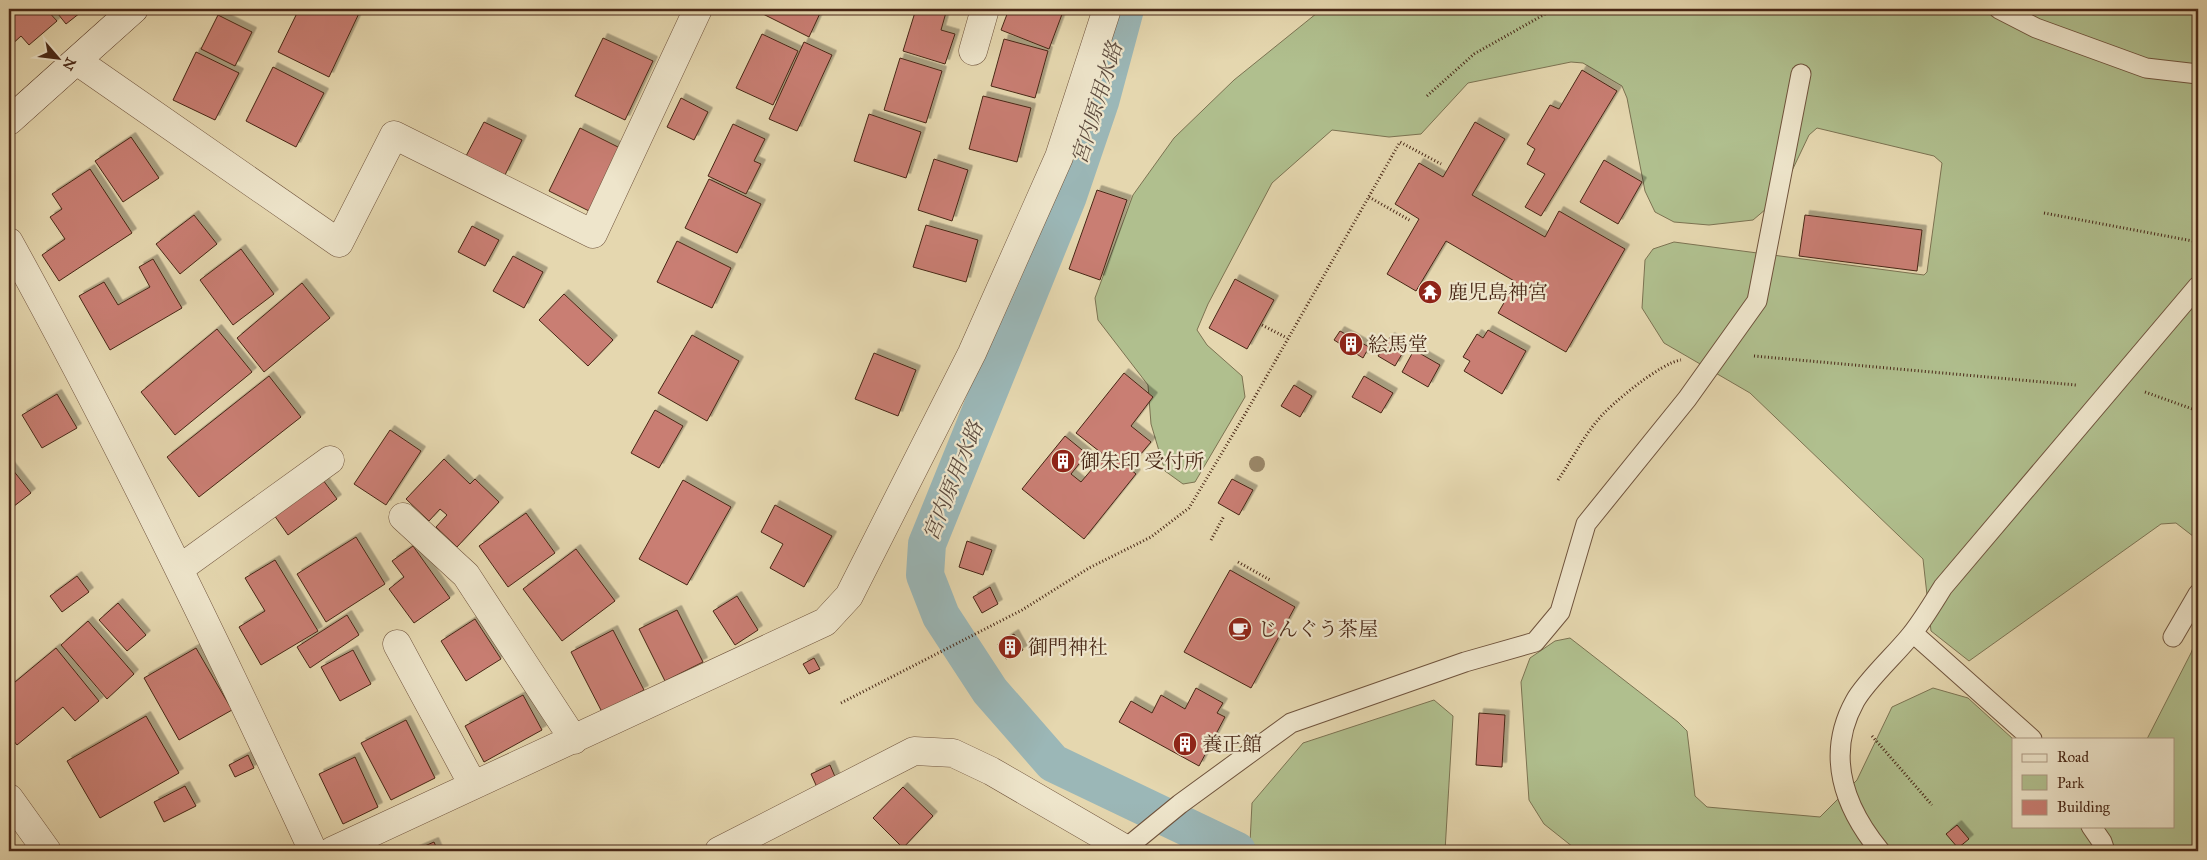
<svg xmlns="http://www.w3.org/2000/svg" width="2207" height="860" viewBox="0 0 2207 860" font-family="'IM FELL Great Primer','Noto Serif JP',serif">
<defs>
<filter id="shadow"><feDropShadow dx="4.5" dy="-4.5" stdDeviation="0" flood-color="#0004"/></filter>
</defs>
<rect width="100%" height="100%" fill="#e5d7af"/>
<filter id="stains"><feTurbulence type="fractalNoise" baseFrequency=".004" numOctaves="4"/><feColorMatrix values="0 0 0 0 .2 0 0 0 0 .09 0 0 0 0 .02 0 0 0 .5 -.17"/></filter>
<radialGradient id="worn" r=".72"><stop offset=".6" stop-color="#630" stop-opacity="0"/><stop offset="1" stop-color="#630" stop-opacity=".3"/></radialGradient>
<path fill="#b0bf8e" stroke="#7c7352" d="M1322 9H2198V540L2176 523 2161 524 1969 661 1931 631 1923 559 1750 393 1664 343 1642 308 1645 260 1653 249 1674 242 1924 275 1927 272 1942 163 1934 156 1817 128 1809 135 1779 198 1753 220 1709 225 1674 222 1655 212 1645 191 1627 98 1622 86 1583 63 1571 62 1468 83 1421 134 1389 137 1332 130 1272 183 1208 304 1197 330 1207 345 1242 376 1245 397 1195 482 1183 484 1165 471 1151 424 1148 385 1098 320 1095 298 1133 195 1174 138 1234 80Z
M2198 635V851H1578L1544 824 1529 800 1521 682 1530 658 1555 641 1570 638 1678 722 1687 731 1695 796 1707 807 1820 817 1857 780 1892 707 1933 688 1968 698 2013 739V826H2173V739H2147L2191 653Z
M1434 700 1453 716 1445 851H1266L1250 843 1252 803 1303 743Z"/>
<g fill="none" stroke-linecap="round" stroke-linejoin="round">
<path stroke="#9bb7b7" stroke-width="38" d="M1125 9 1100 102 1068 196 927 544 925 575 941 616 990 691 1053 763 1237 851"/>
</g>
<path fill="#c97e73" stroke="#482716" filter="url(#shadow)" d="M9 9H46L57 21 29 45 21 36 9 47Z
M54 9H85L66 24Z
M299 9H361L329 77 278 52Z
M765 9H822L809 37 763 14Z
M916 9H947L941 30 955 34 945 64 903 51Z
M1009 9H1064L1049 49 1001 30Z
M218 15 252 32 235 66 201 49Z
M762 34 798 51 773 105 736 88Z
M603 38 653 61 625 120 575 96Z
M1004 39 1048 51 1035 98 991 86Z
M804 42 832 55 797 131 769 119Z
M196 52 239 73 215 120 173 100Z
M900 58 942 71 926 123 884 110Z
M273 67 324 93 296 147 246 121Z
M1582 70 1617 91 1541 216 1525 207 1545 174 1527 164 1535 149 1527 144 1550 105 1559 109Z
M983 96 1031 108 1017 162 969 149Z
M681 98 708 112 694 140 667 127Z
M869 114 921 132 906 178 854 161Z
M484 122 522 140 505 175 466 156Z
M1475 122 1505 139 1472 195 1545 237 1559 211 1625 249 1566 352 1498 313 1516 282 1446 241 1416 291 1387 274 1419 219 1395 204 1419 163 1443 177Z
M733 124 765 139 754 161 761 164 746 194 708 176Z
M580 128 624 150 593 213 549 191Z
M131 137 159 178 123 202 95 161Z
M934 159 968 170 952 221 918 210Z
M1604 160 1642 182 1618 224 1580 202Z
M90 169 132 233 59 281 42 255 65 239 50 217 62 209 52 194Z
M709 179 761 204 737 253 685 228Z
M1097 190 1127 200 1100 280 1069 269Z
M194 215 217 244 180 274 156 244Z
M1805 215 1922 230 1917 271 1799 256Z
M926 225 978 240 966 282 913 267Z
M472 226 499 240 485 266 458 252Z
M677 241 731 268 712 308 657 282Z
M241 249 274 294 233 325 200 280Z
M513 256 543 272 524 308 493 291Z
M153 259 182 308 110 350 79 296 104 282 118 305 150 287 139 267Z
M1235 279 1274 300 1247 349 1209 328Z
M302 283 330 318 264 372 237 338Z
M564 294 613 340 588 366 539 320Z
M217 329 252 372 175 435 141 392Z
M1488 330 1526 351 1502 394 1464 371 1470 361 1463 357 1477 334 1483 338Z
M1340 331 1369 347 1363 358 1334 340Z
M692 335 739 361 707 421 658 393Z
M1390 337 1406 347 1395 366 1378 356Z
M1414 350 1440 365 1428 387 1402 372Z
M874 353 916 370 898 416 855 399Z
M1124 373 1153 397 1131 426 1151 442 1129 468 1136 474 1084 539 1022 489 1065 436 1087 454 1071 474 1081 482 1104 455 1076 433Z
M269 376 301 417 199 497 167 457Z
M1364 376 1393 393 1381 413 1352 397Z
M1294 385 1312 396 1300 417 1281 406Z
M57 394 77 428 42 448 22 415Z
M655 410 683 426 659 468 631 453Z
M390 430 421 451 386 505 354 484Z
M444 459 470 484 475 479 499 502 457 547 436 527 447 515 440 509 429 521 406 499Z
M9 465 31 493 9 510Z
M1232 479 1253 490 1239 515 1218 503Z
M323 480 337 499 288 535 274 515Z
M683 480 731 507 687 585 639 559Z
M775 505 832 536 804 587 770 568 783 544 761 532Z
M526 513 555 553 508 587 479 546Z
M356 537 385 584 326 622 297 574Z
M967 541 992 550 983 575 959 567Z
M413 546 450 598 414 623 389 589 404 577 392 561Z
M576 549 615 601 562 641 523 589Z
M275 560 318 631 261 665 239 627 265 611 245 578Z
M1230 570 1295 607 1251 688 1184 652Z
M77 576 89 592 62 612 50 596Z
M990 587 998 604 982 613 973 597Z
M737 596 758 630 735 645 713 611Z
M118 603 146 635 127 651 99 620Z
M677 610 703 662 665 681 639 629Z
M347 615 359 635 310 668 297 647Z
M475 619 501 659 466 681 441 641Z
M88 621 134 674 107 699 61 645Z
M613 630 644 690 602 712 571 652Z
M1014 634 1023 650 1006 659 998 644Z
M56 648 99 701 75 721 63 707 17 745 9 735V687Z
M196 648 232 710 179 740 144 678Z
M353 650 371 684 340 701 321 667Z
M814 658 820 669 809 674 803 664Z
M1196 688 1223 703 1217 713 1225 717 1199 766 1119 722 1131 701 1152 713 1161 695 1185 709Z
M523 695 542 730 484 762 465 726Z
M1479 713 1505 715 1502 767 1476 765Z
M146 716 179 773 100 818 67 761Z
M406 720 435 778 391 800 361 743Z
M248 755 254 768 235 777 229 765Z
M355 757 378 807 343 824 319 774Z
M830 765 839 786 820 794 811 774Z
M185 786 196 806 164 822 154 802Z
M903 787 933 816 903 848 873 818Z
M1957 825 1969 839 1958 848 1946 834Z
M434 842 438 851H413Z"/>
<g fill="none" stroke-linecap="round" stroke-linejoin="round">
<g stroke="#6f533c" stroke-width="21">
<path id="lane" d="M1999 9 2036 28 2146 68 2198 74
M1913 633 2032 739
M2173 637 2198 594
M2091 826 2102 842 2105 851
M1125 849 1180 804 1291 723 1465 662 1535 642 1560 612 1586 524 1687 399 1757 301 1801 74
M1880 851C1844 807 1825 755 1855 701 1866 681 1896 654 1911 635 1923 620 1933 603 1943 587L2198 286"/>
</g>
<g stroke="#6f533c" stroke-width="29">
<path id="street" d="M973 51 985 9
M77 61 339 243 394 135 593 234 698 9
M9 242C119 441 218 645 313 851
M403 517 466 575 574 740
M179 569 330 460
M397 644 473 785
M9 798 47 851
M332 851 825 622 849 596 972 353 1059 157 1107 9
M719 851 914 751 953 753 991 771 1129 851"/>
</g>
<g stroke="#482716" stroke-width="29">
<path id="secondary" d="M9 121 134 9"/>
</g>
<path stroke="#482716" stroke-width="3" stroke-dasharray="1 2.5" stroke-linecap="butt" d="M1427 96 1474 54 1554 9
M1369 197 1411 221
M2044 213 2198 242
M1262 325 1287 338
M1754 356 2076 385
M2145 392 2198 411
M1558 480C1571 461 1582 439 1597 421 1609 405 1662 362 1681 360
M1211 540 1224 516
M1238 562 1270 580
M841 703 1022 610 1089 568 1151 537 1189 508 1244 416 1400 142 1441 164
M1872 736 1932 805"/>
<use href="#lane" stroke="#eee5cb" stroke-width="19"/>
<use href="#street" stroke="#eee5cb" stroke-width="28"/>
<use href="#secondary" stroke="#eee5cb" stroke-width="28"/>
</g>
<circle fill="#9a8768" cx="1257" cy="464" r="8"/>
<defs>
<g id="temple-disc" transform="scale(1.25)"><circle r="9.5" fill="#8f2418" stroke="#eee5cb"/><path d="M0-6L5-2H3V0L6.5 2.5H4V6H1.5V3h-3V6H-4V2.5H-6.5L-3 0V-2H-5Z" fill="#fff"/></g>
<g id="building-disc" transform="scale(1.25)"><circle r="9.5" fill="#8f2418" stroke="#eee5cb"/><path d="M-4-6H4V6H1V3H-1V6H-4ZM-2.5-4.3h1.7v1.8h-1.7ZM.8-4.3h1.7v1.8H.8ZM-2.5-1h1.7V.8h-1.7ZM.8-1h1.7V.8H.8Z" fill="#fff"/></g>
<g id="cafe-disc" transform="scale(1.25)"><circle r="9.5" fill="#8f2418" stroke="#eee5cb"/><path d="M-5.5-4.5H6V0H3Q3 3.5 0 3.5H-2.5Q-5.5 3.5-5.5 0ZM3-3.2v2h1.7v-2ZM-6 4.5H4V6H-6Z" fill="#fff"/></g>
</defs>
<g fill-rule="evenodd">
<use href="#temple-disc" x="1430" y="292"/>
<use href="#building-disc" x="1351" y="344"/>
<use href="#building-disc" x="1063" y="461"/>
<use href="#cafe-disc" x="1240" y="629"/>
<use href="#building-disc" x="1010" y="647"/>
<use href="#building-disc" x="1185" y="744"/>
</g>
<g text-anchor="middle" stroke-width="4.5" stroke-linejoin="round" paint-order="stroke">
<g font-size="20" fill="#482716" stroke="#eee5cb" text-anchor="start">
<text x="1448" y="299">鹿児島神宮</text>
<text x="1368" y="351">絵馬堂</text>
<text x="1080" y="468">御朱印 受付所</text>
<text x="1258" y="636">じんぐう茶屋</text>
<text x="1028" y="654">御門神社</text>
<text x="1202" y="751">養正館</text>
</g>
<g font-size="21" font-style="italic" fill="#5d4b3e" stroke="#eee5cb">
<text transform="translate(1097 103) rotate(-73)" y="7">宮内原用水路</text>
<text transform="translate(953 481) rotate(-68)" y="7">宮内原用水路</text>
</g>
</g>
<rect width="2207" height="860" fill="none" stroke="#e5d7af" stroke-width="30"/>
<rect x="10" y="10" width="2187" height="840" fill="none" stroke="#482716" stroke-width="2.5"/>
<rect x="15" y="15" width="2177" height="830" fill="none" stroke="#482716"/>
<rect x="2012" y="738" width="162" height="90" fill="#eee5cb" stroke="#ac9983"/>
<rect x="2022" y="754" width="25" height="8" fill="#eee5cb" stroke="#ac9983"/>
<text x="2057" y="762" font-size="15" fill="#482716">Road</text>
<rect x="2022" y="775" width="25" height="15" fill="#b0bf8e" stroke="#ac9983"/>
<text x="2057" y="788" font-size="15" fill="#482716">Park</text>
<rect x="2022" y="800" width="25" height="15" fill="#c97e73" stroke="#ac9983"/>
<text x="2057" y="812" font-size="15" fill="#482716">Building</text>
<g transform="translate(58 58) rotate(118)" stroke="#eee5cb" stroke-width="4" paint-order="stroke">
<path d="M0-4L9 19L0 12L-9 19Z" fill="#482716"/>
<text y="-8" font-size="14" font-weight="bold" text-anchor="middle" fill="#482716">N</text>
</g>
<rect width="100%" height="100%" filter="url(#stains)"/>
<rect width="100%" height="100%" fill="url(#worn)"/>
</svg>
